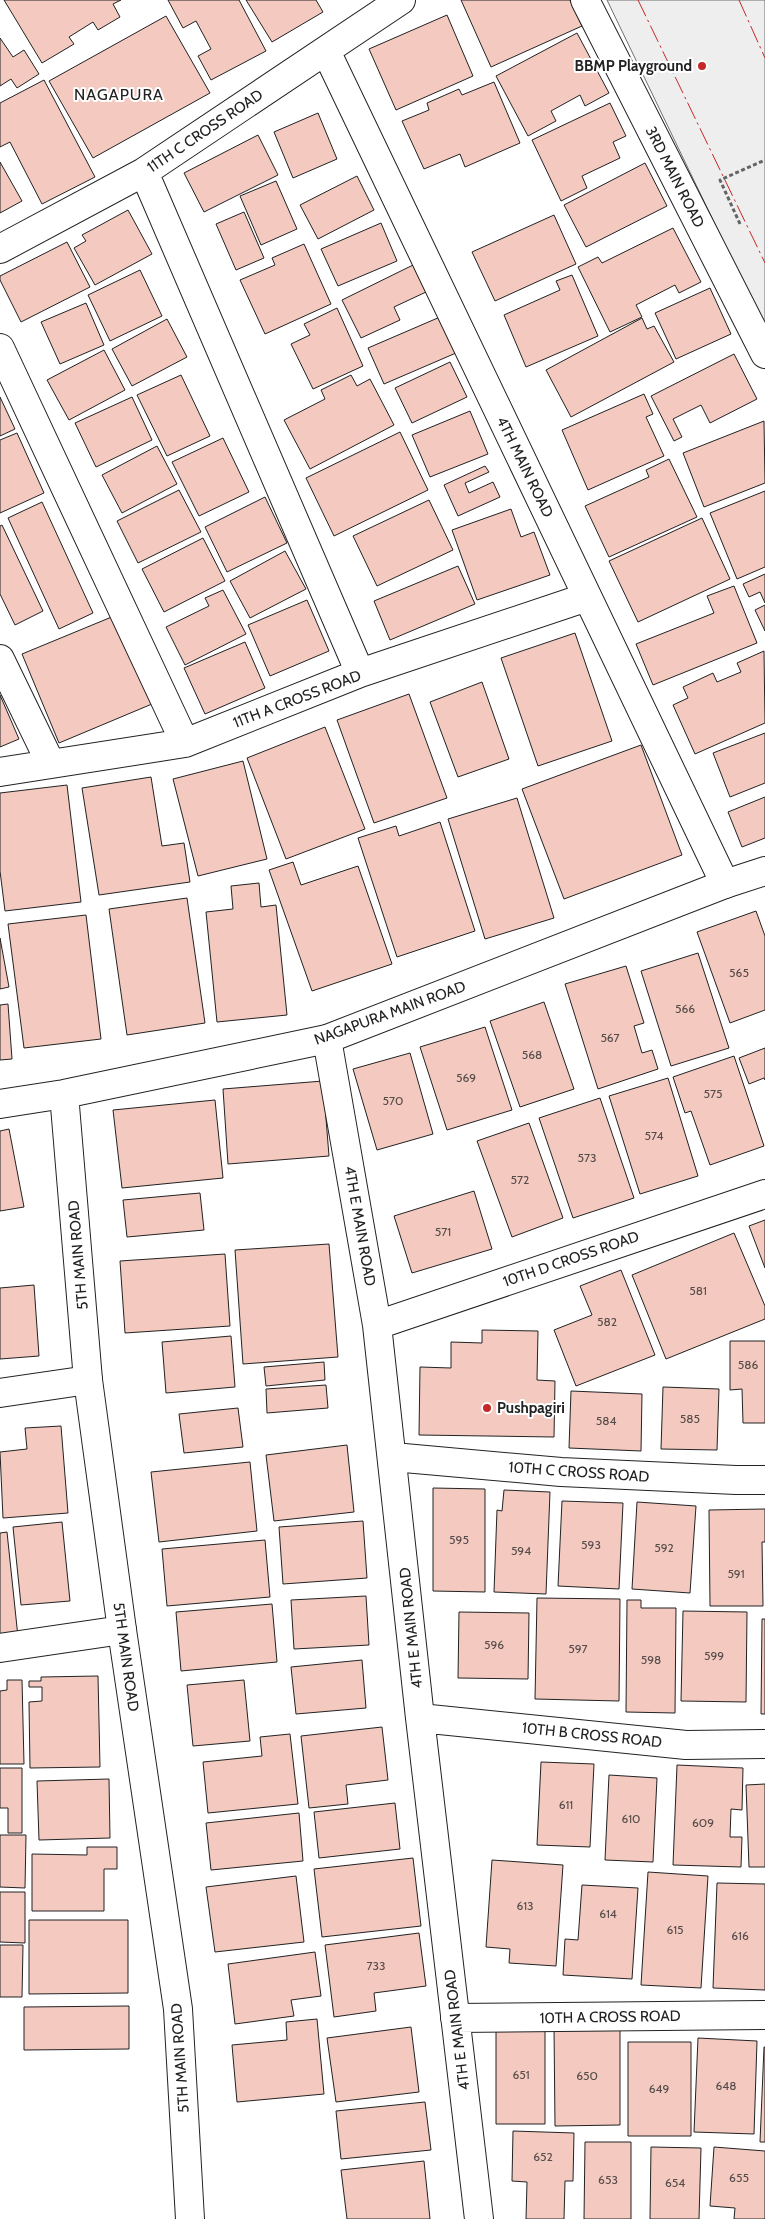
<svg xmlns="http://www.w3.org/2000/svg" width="765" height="2219" viewBox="0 0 765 2219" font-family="Cabin,sans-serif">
<rect width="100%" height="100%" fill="#fff"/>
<path fill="#eee" stroke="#6f6f6f" d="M607 0H765V328Z"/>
<path fill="#f3c9c0" stroke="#222" d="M4 0H121L113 4 120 17 98 30 93 22 69 37 74 44 42 63Z
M168 0H239L266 51 211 80 198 56 211 49 196 21 183 28Z
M246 0H316L323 12 272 42Z
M461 0H570L582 26 491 67Z
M447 15 473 76 396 110 369 49Z
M166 16 210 93 93 158 49 81Z
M577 33 609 93 585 106 580 95 551 111 556 121 528 136 496 76Z
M0 38 13 57 24 50 39 74 17 88 11 79 0 86Z
M44 80 95 177 42 204 10 142 0 147V103Z
M494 82 520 143 465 167 460 154 424 169 402 121 429 110 427 103 459 89 462 95Z
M610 103 626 136 613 142 620 158 582 176 587 188 561 201 532 140Z
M318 113 337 159 293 178 274 132Z
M258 135 278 175 204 212 184 173Z
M0 162 22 201 0 213Z
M645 163 667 206 586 247 564 205Z
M357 176 374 210 318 239 300 205Z
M276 181 297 229 261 245 240 196Z
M128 210 152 254 95 285 74 248 86 241 82 235Z
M244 212 264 258 236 270 216 224Z
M554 215 576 264 495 301 472 252Z
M381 223 397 261 338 286 321 249Z
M673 228 701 282 679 293 675 285 636 305 642 317 610 332 578 267 598 257 602 263Z
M67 242 90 287 21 322 0 280V276Z
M304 244 331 304 265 334 240 280 275 265 272 258Z
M413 265 426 292 394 307 400 320 361 338 342 300Z
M140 270 162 316 110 341 88 295Z
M572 275 598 336 526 367 504 315 560 290 556 281Z
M710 288 731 334 676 359 655 313Z
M86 303 104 345 60 364 41 322Z
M337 308 363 366 313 389 291 344 310 335 304 324Z
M440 317 456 353 384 384 368 348Z
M642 318 647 329 654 326 674 362 571 417 546 370Z
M167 319 187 357 132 386 112 349Z
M104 350 125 390 69 420 47 380Z
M734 354 757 399 710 423 701 405 673 419 682 437 674 441 651 396Z
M450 362 467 397 412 423 395 388Z
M181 375 210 436 167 456 137 395Z
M351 375 357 386 370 379 394 425 310 469 284 420 325 399 321 390Z
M644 394 653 414 646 417 664 456 588 490 562 430Z
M0 397 15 429 0 436Z
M132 397 152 440 96 467 75 423Z
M470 411 488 454 430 477 412 435Z
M764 421 765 483 704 507 683 453Z
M400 432 428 490 334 536 306 478Z
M17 433 44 493 0 513V440Z
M223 438 249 492 199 516 172 462Z
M157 446 177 484 122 513 102 475Z
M669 459 697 517 609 557 585 506 649 477 646 470Z
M485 466 489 472 465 483 469 493 493 482 500 497 458 516 444 485Z
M179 490 201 532 138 563 117 521Z
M765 491V567L737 579 710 513Z
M265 497 287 543 227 572 205 527Z
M429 500 453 550 377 586 353 536Z
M42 502 93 613 59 629 8 518Z
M511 509 521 537 534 532 550 575 477 600 452 530Z
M702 518 730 579 638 622 609 561Z
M2 525 43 611 15 625 0 594V526Z
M203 538 225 581 164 612 142 569Z
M285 551 306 589 250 618 230 581Z
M458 566 475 604 390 640 374 601Z
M765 574V603L760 592 749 597 743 584Z
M734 586 757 643 653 685 636 644 714 613 707 596Z
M223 590 246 634 185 665 166 627 209 606 205 598Z
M307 600 329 651 270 676 248 625Z
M765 605V631L755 610Z
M114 616 152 704 59 743 22 654Z
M575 633 612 741 538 766 501 658Z
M245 642 265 688 205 714 184 668Z
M764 651 765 723 695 754 673 705 688 698 683 687 713 673 717 682 741 672 737 663Z
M482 682 509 759 458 777 430 702Z
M409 694 447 798 374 823 337 720Z
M0 695 19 739 0 747Z
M325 727 365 829 286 859 247 758Z
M765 733V783L730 797 713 753Z
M641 745 682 855 564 899 522 789Z
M243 761 267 859 198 876 173 779Z
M151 777 162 846 184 843 190 882 99 895 82 788Z
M67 785 81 902 5 911 0 871V793Z
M765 797V838L742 847 728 812Z
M517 798 554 918 485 939 448 819Z
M440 822 475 931 397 957 358 838 396 826 399 836Z
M293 862 301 885 358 866 392 964 312 991 269 870Z
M259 883 261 907 276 905 287 1015 217 1022 206 912 233 909 231 886Z
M187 898 205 1023 127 1035 109 909Z
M756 911 765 936V1010L730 1023 697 932Z
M86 915 101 1039 24 1048 8 924Z
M0 938 9 987 0 989Z
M698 953 729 1048 671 1066 641 971Z
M626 966 644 1023 634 1026 642 1053 652 1050 658 1069 598 1089 565 984Z
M544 1002 574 1089 520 1107 490 1021Z
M8 1004 12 1059 0 1060V1005Z
M485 1027 512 1110 447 1130 420 1047Z
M765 1048V1080L764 1078 749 1084 739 1058Z
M410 1053 433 1134 377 1150 353 1069Z
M734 1056 764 1146 710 1165 691 1111 685 1113 673 1077Z
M668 1078 698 1176 640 1194 609 1096Z
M323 1081 329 1156 228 1164 223 1089Z
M600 1098 634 1198 573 1218 539 1118Z
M215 1100 223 1178 122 1188 113 1110Z
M529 1123 563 1218 512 1237 477 1141Z
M9 1129 24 1207 0 1211V1131Z
M474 1191 492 1249 412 1273 394 1216Z
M200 1193 204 1230 127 1237 123 1200Z
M765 1220V1268L749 1226Z
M734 1233 765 1306V1319L666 1359 632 1275Z
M329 1244 338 1357 243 1364 235 1250Z
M225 1254 230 1326 125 1333 120 1261Z
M621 1270 655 1355 576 1386 554 1330 592 1315 580 1286Z
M34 1285 39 1356 0 1359V1288Z
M482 1330 538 1331 537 1380 555 1381 554 1437 419 1435 420 1367 451 1368V1342L482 1343Z
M231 1336 235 1387 166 1393 162 1342Z
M730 1341H765V1423H743L742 1389 730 1390Z
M324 1362 325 1380 266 1386 264 1367Z
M326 1385 328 1408 267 1413 266 1389Z
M663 1387 719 1389 717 1450 661 1449Z
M571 1391 642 1394 641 1451 569 1448Z
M238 1408 243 1447 184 1453 179 1414Z
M61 1426 68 1513 3 1518 0 1452 27 1449 25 1428Z
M347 1445 354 1512 274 1521 266 1455Z
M250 1462 257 1531 159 1542 151 1472Z
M433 1488 485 1489V1592L433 1591Z
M504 1490 550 1492 546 1594 494 1592 497 1510 502 1511Z
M562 1501 623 1503 619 1589 558 1586Z
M637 1502 696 1506 690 1593 632 1589Z
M765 1509V1542H762L763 1606H710L709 1510Z
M363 1521 367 1578 283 1584 279 1527Z
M62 1522 70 1601 21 1605 13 1527Z
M7 1532 18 1637 0 1638V1533Z
M265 1540 270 1597 167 1606 162 1549Z
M366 1596 369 1645 294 1649 291 1600Z
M537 1598 620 1599 619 1701 535 1699Z
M627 1600H641V1608H676L675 1713 626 1712Z
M272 1604 277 1662 181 1671 176 1612Z
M683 1611 747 1612 746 1702 681 1701Z
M459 1612 529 1613 528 1679 458 1678Z
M762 1619H765V1714H761Z
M362 1660 366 1708 296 1714 291 1667Z
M98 1676 100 1767 30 1768 29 1702 42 1701V1687H29V1681H41V1677Z
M7 1680H22L24 1764H0V1691L7 1690Z
M244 1680 250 1741 193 1746 187 1685Z
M382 1727 388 1780 346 1785 348 1804 309 1808 301 1736Z
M290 1734 298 1804 208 1813 203 1762 262 1756 260 1737Z
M541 1762 594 1764 590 1847 537 1845Z
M677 1765 743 1768 742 1810 731 1809 730 1837H742L741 1867 673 1865Z
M0 1768H22V1833H8V1808H0Z
M609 1775 657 1778 653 1862 605 1860Z
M109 1779 110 1838 39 1840 37 1781Z
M765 1784V1867H749L746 1785Z
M395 1803 400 1849 319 1858 314 1812Z
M299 1813 303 1861 211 1870 206 1823Z
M0 1835H26L25 1888 0 1887Z
M87 1847H117V1869H104V1911H32V1854L87 1855Z
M413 1858 421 1926 322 1937 314 1869Z
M492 1860 563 1865 556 1966 509 1963 510 1949 486 1947Z
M648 1872 708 1876 701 1988 641 1985Z
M296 1876 304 1942 215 1952 206 1887Z
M717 1883 765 1884V1990L713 1988Z
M582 1885 638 1888 632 1979 563 1975 565 1939 578 1940Z
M0 1892H25V1943L0 1942Z
M29 1920H128V1993L29 1994Z
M419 1933 426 1986 374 1993 376 2011 334 2017 325 1945Z
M0 1945H23L22 1997H0Z
M315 1952 321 1996 291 2000 294 2016 235 2024 228 1964Z
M129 2006V2049L24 2050V2007Z
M317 2019 324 2094 237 2102 232 2045 287 2040 286 2022Z
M620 2025V2125L555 2126 554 2026Z
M411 2027 419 2092 336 2102 327 2038Z
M496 2027H545V2124H496Z
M698 2038 757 2041 754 2134 694 2132Z
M628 2042H691V2136H628Z
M764 2047H765V2142H760Z
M425 2102 431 2150 341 2159 336 2111Z
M513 2131 574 2133 573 2181H565L564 2219H526L527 2182 512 2181Z
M585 2142H631V2219H584Z
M651 2147 701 2148 699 2219H650Z
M714 2147 765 2151V2219H734L735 2208 710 2206Z
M424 2161 430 2219H347L341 2170Z"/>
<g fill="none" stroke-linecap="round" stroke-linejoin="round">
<g stroke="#222" stroke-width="30">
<path id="minor" d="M585 0 765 354
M326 51 725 884
M144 172 360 673
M0 249 144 172 401 0
M0 348 185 743
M0 659 51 764
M0 772 185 743 360 673 587 597
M327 1039 377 1325 420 1718 479 2219
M377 1325 765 1194
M0 1393 88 1380
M393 1457 561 1472 736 1480H765
M0 1648 122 1630
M420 1718 686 1745 765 1744
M455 2018 765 2015"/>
</g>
<g stroke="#222" stroke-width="30">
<path id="tertiary" d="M64 1094 88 1380 122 1630 178 2009 190 2219
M0 1104 64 1094 327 1039 725 884 765 871"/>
</g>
<path stroke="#646464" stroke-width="3" stroke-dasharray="4 2.5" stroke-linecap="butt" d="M740 224 720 180 765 160"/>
<use href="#minor" stroke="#fff" stroke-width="28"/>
<use href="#tertiary" stroke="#fff" stroke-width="28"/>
<path stroke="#c62828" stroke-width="1" stroke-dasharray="18 4 2.5 4" stroke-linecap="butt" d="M638 0 765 263
M739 0 765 58"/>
</g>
<g fill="#c62828" stroke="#fff" stroke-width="2">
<circle cx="702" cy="66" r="5"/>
<circle cx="487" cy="1408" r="5"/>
</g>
<g text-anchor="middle" stroke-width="4" stroke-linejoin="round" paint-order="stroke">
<g font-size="12" fill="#564c4a">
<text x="739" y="977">565</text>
<text x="685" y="1013">566</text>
<text x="610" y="1042">567</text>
<text x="532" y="1059">568</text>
<text x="466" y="1082">569</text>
<text x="713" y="1098">575</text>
<text x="393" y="1105">570</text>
<text x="654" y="1140">574</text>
<text x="587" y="1162">573</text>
<text x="520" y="1184">572</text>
<text x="443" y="1236">571</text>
<text x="698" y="1295">581</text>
<text x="607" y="1326">582</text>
<text x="748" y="1369">586</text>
<text x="690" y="1423">585</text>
<text x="606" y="1425">584</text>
<text x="459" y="1544">595</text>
<text x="591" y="1549">593</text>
<text x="664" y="1552">592</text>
<text x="521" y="1555">594</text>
<text x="736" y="1578">591</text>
<text x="494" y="1649">596</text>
<text x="578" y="1653">597</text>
<text x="714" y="1660">599</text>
<text x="651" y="1664">598</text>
<text x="566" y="1809">611</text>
<text x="631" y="1823">610</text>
<text x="703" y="1827">609</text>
<text x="525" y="1910">613</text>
<text x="608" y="1918">614</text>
<text x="675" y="1934">615</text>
<text x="740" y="1940">616</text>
<text x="376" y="1970">733</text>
<text x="521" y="2079">651</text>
<text x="587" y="2080">650</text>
<text x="726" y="2090">648</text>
<text x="659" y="2093">649</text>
<text x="543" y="2161">652</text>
<text x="739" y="2182">655</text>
<text x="608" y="2184">653</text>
<text x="675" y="2187">654</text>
</g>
<g font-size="15" font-weight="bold" fill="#222" stroke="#fff" text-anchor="end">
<text x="692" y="71">BBMP Playground</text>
<text x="497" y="1413" text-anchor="start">Pushpagiri</text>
</g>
<g font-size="15" fill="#222" stroke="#fff">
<text transform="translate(205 131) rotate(-34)" y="5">11TH C CROSS ROAD</text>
<text transform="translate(675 177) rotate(63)" y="5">3RD MAIN ROAD</text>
<text transform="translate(525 467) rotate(64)" y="5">4TH MAIN ROAD</text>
<text transform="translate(297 699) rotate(-21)" y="5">11TH A CROSS ROAD</text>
<text transform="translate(390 1013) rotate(-20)" y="5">NAGAPURA MAIN ROAD</text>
<text transform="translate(360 1226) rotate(80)" y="5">4TH E MAIN ROAD</text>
<text transform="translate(78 1255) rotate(-95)" y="5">5TH MAIN ROAD</text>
<text transform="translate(571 1259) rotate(-19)" y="5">10TH D CROSS ROAD</text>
<text transform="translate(579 1472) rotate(4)" y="5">10TH C CROSS ROAD</text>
<text transform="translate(411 1628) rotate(-96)" y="5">4TH E MAIN ROAD</text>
<text transform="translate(126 1657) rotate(82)" y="5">5TH MAIN ROAD</text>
<text transform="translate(592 1735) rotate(6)" y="5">10TH B CROSS ROAD</text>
<text transform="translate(610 2017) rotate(-1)" y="5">10TH A CROSS ROAD</text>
<text transform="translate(457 2030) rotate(-97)" y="5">4TH E MAIN ROAD</text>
<text transform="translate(180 2058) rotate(-94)" y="5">5TH MAIN ROAD</text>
</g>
<g font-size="16" letter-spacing="1" fill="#222" stroke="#fff">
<text x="119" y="100">NAGAPURA</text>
</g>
</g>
</svg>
